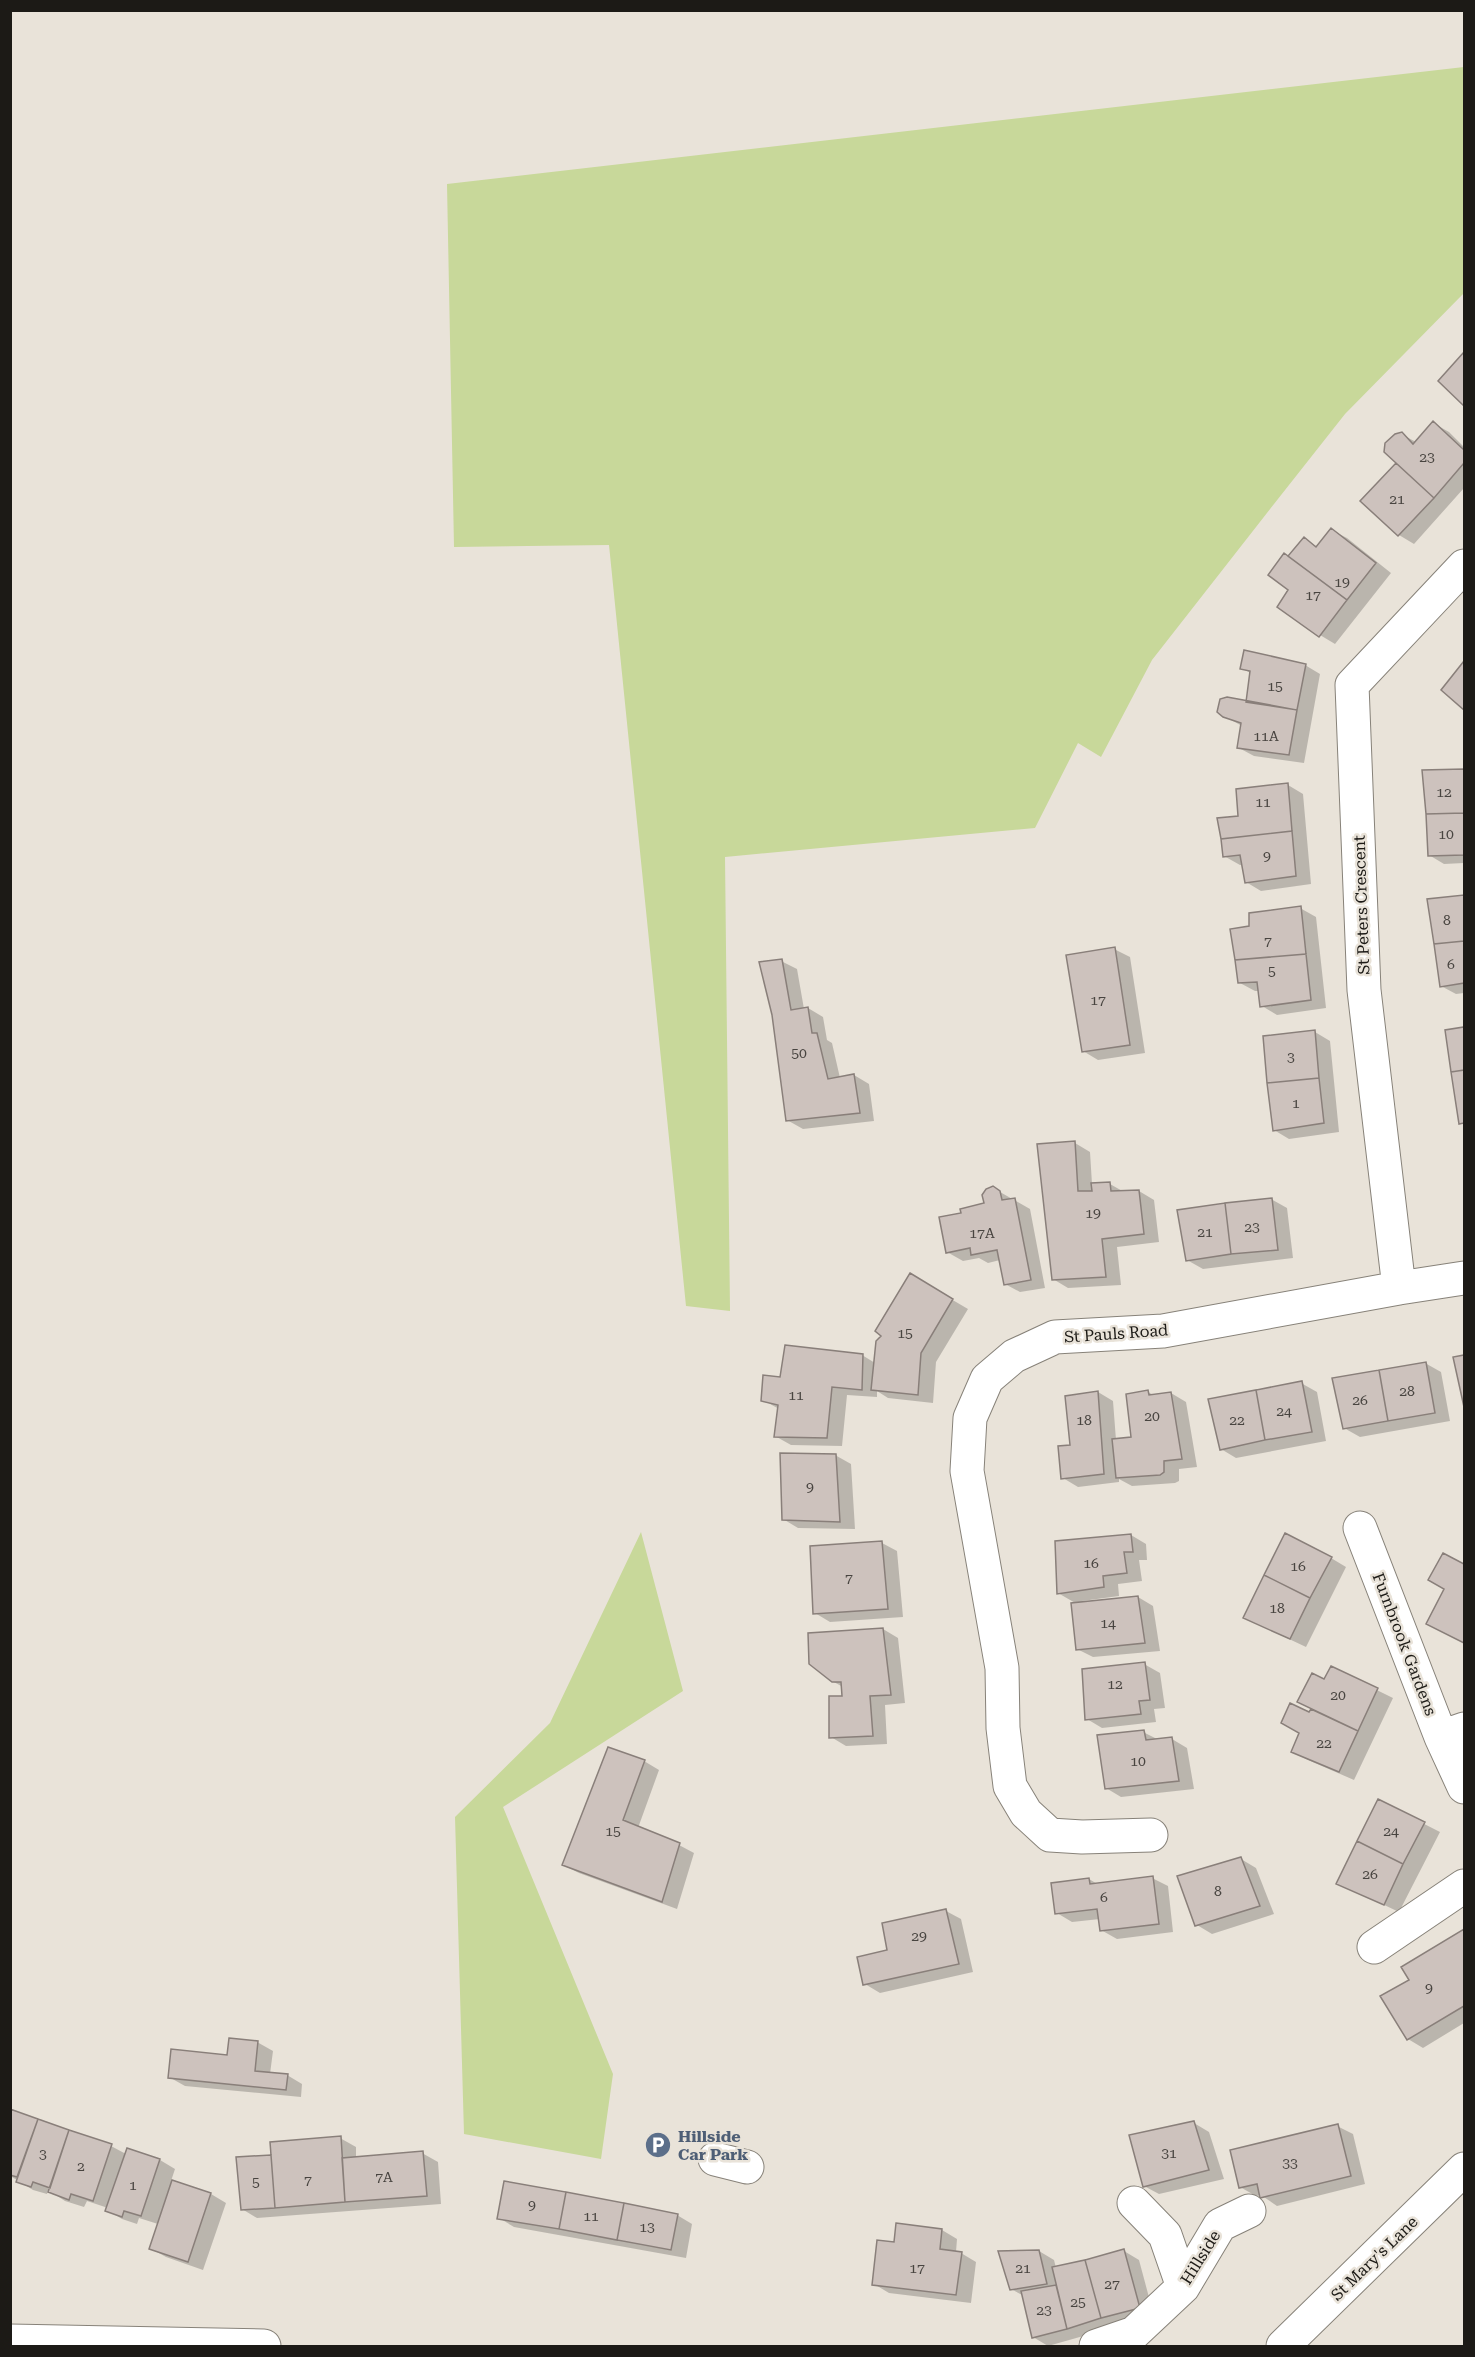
<svg xmlns="http://www.w3.org/2000/svg" width="1475" height="2357" viewBox="0 0 1475 2357" font-family="'Roboto Serif',serif">
<rect width="100%" height="100%" fill="#e9e3d9"/>
<path fill="#c8d89a" d="M1464 67V293L1345 414 1274 504 1152 660 1101 757 1078 743 1035 828 725 857 730 1311 686 1306 609 545 454 547 447 184Z
M641 1532 683 1691 503 1807 613 2074 601 2159 464 2134 455 1817 550 1723Z"/>
<path fill="#0003" d="M1464 355V404L1440 381Z
M1433 423 1449 432 1464 447V488L1414 544 1399 535 1362 501 1398 463 1401 434 1416 442Z
M1331 530 1347 538 1391 573 1335 644 1320 635 1289 557 1304 539 1318 547Z
M1464 664V708L1443 690Z
M1305 665 1320 674 1304 763 1254 756 1239 748 1242 726 1224 716 1247 704 1252 674 1242 668Z
M1464 770V863L1444 864 1429 855 1424 772Z
M1288 785 1303 794 1311 884 1261 891 1246 882 1243 865H1240L1224 856 1239 817Z
M1464 896V993L1456 994 1441 986 1429 901Z
M1300 908 1316 917 1326 1008 1277 1015 1262 1006 1260 991H1255L1240 983 1251 928Z
M1114 949 1130 957 1145 1053 1098 1060 1083 1051Z
M781 961 797 969 804 1009 808 1008 823 1017 827 1040 832 1043 840 1078 854 1075 869 1084 874 1121 803 1129 787 1120Z
M1464 1028V1125L1461 1123 1446 1031Z
M1315 1032 1330 1041 1339 1132 1289 1139 1274 1130Z
M1075 1143 1090 1152 1092 1184H1110L1124 1192 1139 1191 1154 1200 1159 1242 1117 1247 1121 1285 1068 1288 1053 1279Z
M993 1188 1030 1209 1045 1288 1020 1292 1005 1284 1000 1260 988 1263 979 1258 963 1261 947 1252 963 1214 985 1205Z
M1271 1199 1287 1208 1293 1258 1203 1269 1187 1260Z
M910 1275 968 1309 936 1362 933 1403 888 1398 877 1391V1397L847 1395 842 1446 791 1445 775 1436 779 1409 763 1400 781 1379 862 1355 875 1363 883 1335Z
M1464 1357V1401L1455 1358Z
M1425 1363 1441 1372 1450 1421 1360 1437 1344 1428Z
M1301 1383 1317 1392 1326 1441 1236 1458 1221 1449Z
M1098 1392 1113 1401 1116 1440 1132 1438 1148 1392 1155 1396 1171 1393 1186 1402 1197 1467 1179 1469V1481L1175 1483 1132 1486 1119 1479V1482L1078 1487 1063 1478 1072 1446Z
M835 1455 851 1464 855 1529 798 1528 783 1519Z
M1131 1535 1146 1544 1147 1560H1139L1142 1581 1118 1584 1119 1596 1082 1601V1604L1138 1597 1153 1606 1160 1651 1093 1657 1077 1649V1604L1058 1593Z
M882 1543 897 1551 903 1617 830 1622 815 1613Z
M1444 1555 1464 1565V1643L1443 1632 1446 1589Z
M1331 1558 1346 1567 1306 1647 1245 1618Z
M883 1629 898 1638 905 1703 885 1705 887 1744 846 1746 831 1737 843 1697V1687L832 1681Z
M1144 1664 1160 1673 1165 1708 1154 1709 1156 1722 1102 1728 1087 1719Z
M1332 1668 1393 1698 1354 1780 1308 1760 1293 1752Z
M1143 1732 1159 1740 1172 1739 1187 1748 1194 1789 1121 1797 1106 1788Z
M644 1761 659 1770 638 1828 679 1845 694 1853 677 1909 579 1873 563 1865Z
M1379 1801 1440 1832 1399 1912 1338 1883Z
M1241 1859 1256 1868 1274 1914 1212 1934 1197 1925Z
M1152 1878 1168 1886 1173 1932 1117 1939 1101 1930 1100 1919 1072 1922 1057 1913 1089 1879 1099 1885Z
M946 1911 961 1919 973 1972 880 1993 865 1984Z
M1464 1931V2023L1423 2048 1408 2039 1411 1980 1403 1968Z
M257 2042 273 2051 270 2074 287 2075 302 2084 301 2097 185 2086 169 2077 229 2057Z
M10 2111 111 2146 126 2154 128 2149 160 2160 175 2169 171 2181 211 2194 226 2203 203 2270 166 2257 150 2248 158 2224 139 2218 137 2224 122 2219 107 2210 108 2208 87 2201 84 2207 65 2201 48 2190 47 2194 33 2190 12 2177 10 2183Z
M1194 2123 1209 2132 1224 2179 1159 2194 1144 2186Z
M1337 2126 1353 2134 1365 2184 1277 2206 1261 2195 1256 2196 1240 2187Z
M340 2138 356 2147V2159L422 2153 438 2162 441 2204 257 2218 242 2209 273 2156Z
M677 2215 692 2224 686 2258 514 2227 499 2218Z
M897 2225 942 2230 957 2239 956 2252 961 2253 976 2262 971 2303 889 2293 874 2284 895 2243Z
M1039 2251 1054 2260 1056 2268 1124 2251 1139 2260 1154 2316 1048 2346 1033 2337 1024 2296 1011 2289Z"/>
<path fill="#cdc2bd" stroke="#897f7a" stroke-width="1.5" d="M1464 352V406L1438 381Z
M1433 421 1464 450V463L1434 498 1384 452 1385 443 1395 434 1402 432 1413 444Z
M1396 463 1434 498 1398 536 1360 501Z
M1331 528 1376 563 1347 600 1288 556 1304 537 1316 547Z
M1284 553 1347 600 1319 637 1277 607 1288 590 1268 575Z
M1244 650 1306 664 1297 710 1246 702 1250 671 1240 669Z
M1464 661V710L1441 690Z
M1227 697 1297 710 1289 755 1237 748 1241 723 1223 717 1217 712 1220 699Z
M1464 769V813L1426 814 1422 770Z
M1288 783 1292 831 1221 839 1217 818 1238 816 1236 789Z
M1464 813V855L1428 856 1426 814Z
M1292 831 1296 876 1245 883 1240 855 1223 857 1221 839Z
M1464 895V941L1434 944 1427 899Z
M1301 906 1306 954 1235 960 1230 929 1249 926V913Z
M1464 941V983L1440 987 1434 944Z
M1115 947 1130 1045 1082 1052 1066 955Z
M1306 954 1311 1000 1260 1007 1257 982 1238 983 1235 960Z
M782 959 791 1010 808 1007 812 1033H817L828 1079 854 1074 860 1113 786 1121 772 1015 759 962Z
M1464 1027V1070L1451 1072 1445 1030Z
M1315 1030 1319 1078 1267 1083 1263 1036Z
M1464 1070V1123L1459 1124 1451 1072Z
M1319 1078 1324 1123 1273 1131 1267 1083Z
M1075 1141 1078 1191H1092L1091 1183 1110 1182 1111 1191 1139 1190 1144 1234 1102 1239 1106 1277 1052 1280 1037 1144Z
M993 1186 1000 1191 1002 1200 1015 1198 1031 1280 1004 1285 997 1250 971 1255 970 1248 946 1253 939 1217 961 1213 960 1209 984 1203 982 1195 986 1189Z
M1272 1198 1278 1250 1231 1254 1225 1203Z
M1225 1203 1231 1254 1186 1261 1177 1210Z
M910 1273 953 1299 921 1353 918 1395 871 1390 876 1341 881 1336 875 1331Z
M785 1345 863 1354 862 1390 832 1387 827 1438 774 1437 778 1405 761 1401 763 1375 780 1377Z
M1464 1355V1407L1453 1357Z
M1426 1362 1435 1413 1388 1421 1379 1370Z
M1379 1370 1388 1421 1343 1429 1332 1378Z
M1302 1381 1312 1432 1265 1440 1256 1390Z
M1148 1390 1149 1395 1171 1392 1182 1459 1164 1461V1472L1160 1475 1116 1478 1112 1439 1131 1437 1126 1394Z
M1256 1390 1265 1440 1220 1450 1208 1399Z
M1098 1391 1104 1474 1061 1479 1058 1446 1070 1445 1065 1396Z
M780 1453 836 1454 840 1522 782 1520Z
M1285 1533 1332 1557 1310 1598 1264 1575Z
M1131 1534 1133 1552H1124L1127 1573 1103 1576 1104 1587 1057 1594 1055 1541Z
M882 1541 888 1609 813 1614 810 1546Z
M1443 1553 1464 1564V1643L1426 1624 1444 1589 1428 1580Z
M1264 1575 1310 1598 1290 1639 1243 1618Z
M1138 1596 1145 1643 1076 1650 1071 1603Z
M883 1628 891 1695 870 1696 873 1736 829 1738V1696H842L841 1682H832L809 1664 808 1633Z
M1145 1662 1150 1700 1139 1701 1141 1714 1085 1720 1082 1669Z
M1331 1666 1378 1688 1358 1731 1297 1702 1312 1673 1324 1679Z
M1290 1703 1309 1712 1311 1709 1358 1731 1339 1772 1291 1752 1299 1733 1281 1723Z
M1144 1730 1146 1740 1172 1737 1179 1781 1105 1789 1097 1735Z
M608 1747 645 1760 623 1820 680 1843 662 1902 562 1865Z
M1378 1799 1425 1822 1403 1864 1357 1841Z
M1357 1841 1403 1864 1384 1905 1336 1884Z
M1241 1857 1260 1906 1195 1926 1177 1876Z
M1153 1876 1159 1924 1100 1931 1097 1909 1055 1914 1051 1883 1089 1878 1090 1884Z
M946 1909 959 1964 863 1985 857 1957 887 1950 882 1923Z
M1464 1929V2006L1407 2040 1380 1996 1409 1980 1401 1967Z
M229 2038 258 2041 255 2071 288 2074 286 2090 168 2078 171 2049 227 2055Z
M10 2109 38 2119 17 2177 10 2175Z
M38 2119 69 2130 50 2188 33 2182 31 2187 16 2182Z
M1194 2121 1209 2170 1143 2187 1129 2135Z
M1338 2124 1351 2176 1260 2198 1257 2184 1239 2188 1230 2150Z
M69 2130 112 2144 93 2201 71 2194 69 2200 48 2192Z
M341 2136 345 2202 275 2208 270 2142Z
M127 2148 160 2159 141 2216 124 2211 122 2217 105 2211Z
M423 2151 427 2196 345 2202 342 2158Z
M271 2155 275 2208 241 2210 236 2157Z
M172 2180 211 2193 188 2262 149 2249Z
M504 2181 566 2192 559 2229 497 2219Z
M566 2192 624 2203 617 2240 559 2229Z
M624 2203 678 2214 671 2250 617 2240Z
M896 2223 942 2229 940 2249 962 2252 956 2295 872 2285 877 2240 894 2242Z
M1124 2249 1140 2308 1101 2318 1085 2260Z
M1039 2250 1047 2284 1010 2290 998 2251Z
M1085 2260 1101 2318 1067 2329 1052 2267Z
M1056 2285 1067 2329 1032 2338 1021 2291Z"/>
<g fill="none" stroke-linecap="round" stroke-linejoin="round">
<g stroke="#878279" stroke-width="35">
<path id="minor" d="M1399 1288 1364 990 1352 685 1464 566
M1360 1528 1441 1737 1464 1729
M1441 1737 1464 1787
M1151 1835 1082 1837 1050 1835 1026 1813 1010 1786 1003 1728 1002 1668 967 1471 970 1418 987 1379 1014 1356 1055 1337 1163 1331 1399 1288 1464 1278
M1374 1947 1464 1886
M715 2159 747 2167
M1134 2203 1165 2235 1183 2287
M10 2341 264 2346
M1096 2346 1134 2333 1183 2287 1220 2225 1249 2211
M1283 2346 1464 2169"/>
</g>
<use href="#minor" stroke="#fff" stroke-width="33"/>
</g>
<defs>
<g id="parking-disc" transform="scale(1.35)"><circle r="9.5" fill="#5c6f8a" stroke="#e9e3d9"/><path d="M-3.5-5.5H1a3.5 3.5 0 0 1 0 7H-1V5.5H-3.5ZM-1-3.4V-.6H.8a1.4 1.4 0 0 0 0-2.8Z" fill="#fff"/></g>
</defs>
<g fill-rule="evenodd">
<use href="#parking-disc" x="658" y="2145"/>
</g>
<g text-anchor="middle" stroke-width="5" stroke-linejoin="round" paint-order="stroke">
<g font-size="14" fill="#484440">
<text x="1427" y="462">23</text>
<text x="1397" y="504">21</text>
<text x="1342" y="587">19</text>
<text x="1313" y="600">17</text>
<text x="1275" y="691">15</text>
<text x="1266" y="741">11A</text>
<text x="1444" y="797">12</text>
<text x="1263" y="807">11</text>
<text x="1446" y="839">10</text>
<text x="1267" y="861">9</text>
<text x="1447" y="925">8</text>
<text x="1268" y="946">7</text>
<text x="1451" y="969">6</text>
<text x="1272" y="976">5</text>
<text x="1098" y="1005">17</text>
<text x="799" y="1058">50</text>
<text x="1291" y="1062">3</text>
<text x="1296" y="1108">1</text>
<text x="1093" y="1218">19</text>
<text x="1252" y="1232">23</text>
<text x="1205" y="1237">21</text>
<text x="982" y="1238">17A</text>
<text x="905" y="1338">15</text>
<text x="1407" y="1396">28</text>
<text x="796" y="1400">11</text>
<text x="1360" y="1405">26</text>
<text x="1284" y="1416">24</text>
<text x="1152" y="1421">20</text>
<text x="1084" y="1425">18</text>
<text x="1237" y="1425">22</text>
<text x="810" y="1492">9</text>
<text x="1091" y="1568">16</text>
<text x="1298" y="1571">16</text>
<text x="849" y="1583">7</text>
<text x="1277" y="1613">18</text>
<text x="1108" y="1628">14</text>
<text x="1115" y="1689">12</text>
<text x="1338" y="1700">20</text>
<text x="1324" y="1748">22</text>
<text x="1138" y="1766">10</text>
<text x="613" y="1836">15</text>
<text x="1391" y="1836">24</text>
<text x="1370" y="1879">26</text>
<text x="1218" y="1896">8</text>
<text x="1104" y="1902">6</text>
<text x="919" y="1941">29</text>
<text x="1429" y="1993">9</text>
<text x="1169" y="2158">31</text>
<text x="43" y="2159">3</text>
<text x="1290" y="2168">33</text>
<text x="81" y="2171">2</text>
<text x="384" y="2182">7A</text>
<text x="308" y="2185">7</text>
<text x="256" y="2187">5</text>
<text x="133" y="2190">1</text>
<text x="532" y="2210">9</text>
<text x="591" y="2221">11</text>
<text x="647" y="2232">13</text>
<text x="917" y="2273">17</text>
<text x="1023" y="2273">21</text>
<text x="1112" y="2289">27</text>
<text x="1078" y="2307">25</text>
<text x="1044" y="2315">23</text>
</g>
<g font-size="16" fill="#1c1a16" stroke="#e9e3d9">
<text transform="translate(1361 905) rotate(-92)" y="6">St Peters Crescent</text>
<text transform="translate(1116 1333) rotate(-4)" y="6">St Pauls Road</text>
<text transform="translate(1405 1644) rotate(69)" y="6">Furnbrook Gardens</text>
<text transform="translate(1200 2257) rotate(-58)" y="6">Hillside</text>
<text transform="translate(1374 2258) rotate(-44)" y="6">St Mary's Lane</text>
</g>
<g font-size="16" font-weight="bold" fill="#4e5e75" stroke="#e9e3d9" text-anchor="start">
<text x="678" y="2142">Hillside<tspan x="678" dy="18">Car Park</tspan></text>
</g>
</g>
<rect width="1475" height="2357" fill="none" stroke="#1c1a16" stroke-width="24"/>
</svg>
